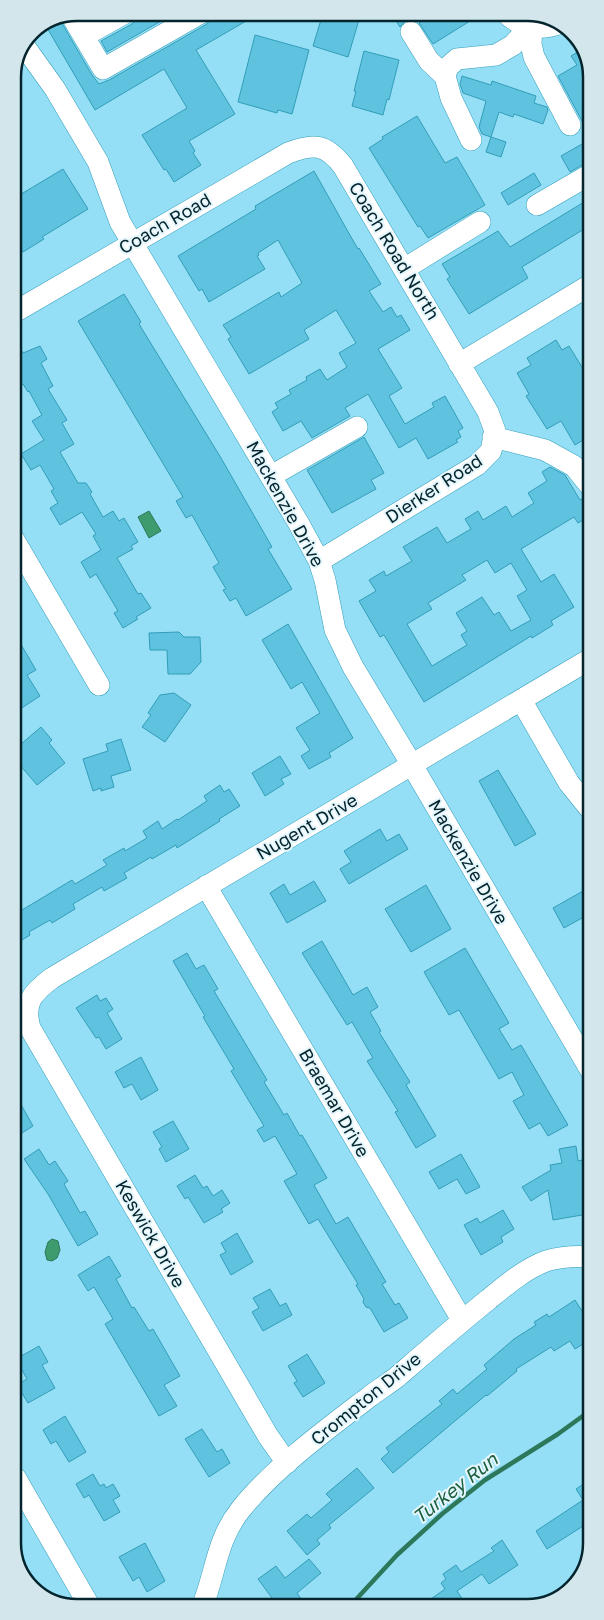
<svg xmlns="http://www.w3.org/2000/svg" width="604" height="1620" viewBox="0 0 604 1620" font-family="'Golos Text',sans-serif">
<rect width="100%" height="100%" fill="#94dff6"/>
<path fill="#3e9b6d" stroke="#2d785a" d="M149 511 161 531 149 538 138 517Z
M52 1239 58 1241 60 1250 57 1258 52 1261 47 1260 45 1252 48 1242Z"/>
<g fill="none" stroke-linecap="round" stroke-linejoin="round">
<path stroke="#2d785a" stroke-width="4.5" d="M350 1606 397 1555 442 1514 485 1480 558 1434 591 1410"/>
</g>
<path fill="#5fc3e0" stroke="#339db8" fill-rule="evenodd" d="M137 13H175L107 52 101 41 132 24 136 19Z
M221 13H260L196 50 235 114 189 141 195 151 193 153 201 165 174 182 166 169 164 170 142 135 187 108 164 69 95 110 46 26 60 20 92 75 99 84 109 80 207 24 212 17Z
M323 13H361L348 57 313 46Z
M391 13H409L414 20 405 21 400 27Z
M436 13H466L470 21 433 44 419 23Z
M255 35 309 50 292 114 278 110 277 113 238 102Z
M582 49 589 60V134L558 76 577 65 571 56Z
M364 51 399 60 389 100 387 99 383 115 352 106 356 91H354Z
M462 76 491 85 492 81 536 96 534 103 547 107 548 110 543 124 514 114 513 117 499 112 491 137 482 134 479 127 486 101 463 93 460 84Z
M417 116 445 163 457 157 485 205 428 238 420 226 418 227 369 148 383 139 382 137Z
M491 137 506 142 501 157 486 152Z
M589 140V161L570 172 561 156Z
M63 169 88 209 42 237 44 239 23 252 13 235V199Z
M314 171 351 237 358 249 359 248 381 284 369 291 383 312 391 307 397 317 401 315 410 330 378 349 402 388 389 396 405 424 434 407 432 403 445 396 463 428 458 431 461 437 456 440 458 442 428 459 416 438 399 448 368 394 345 408 350 416 312 438 301 421 283 431 272 412 278 408 275 403 291 394 289 390 307 380 306 377 320 369 327 380 347 367 339 353 356 343 336 310 304 330 309 339 249 374 228 339 231 337 223 325 279 292 281 297 302 283 278 240 258 253 259 255 257 256 265 269 209 302 202 289 199 291 178 256 256 209 255 206Z
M534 173 541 185 508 205 501 193Z
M589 199V226L522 267 528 278 469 314 447 279 450 277 442 264 498 231 510 247Z
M124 294 141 322 139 324 221 458 272 547 268 549 292 589 246 616 236 598 230 601 223 590 226 589 213 567 219 563 192 515 186 518 176 501 183 497 78 321Z
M556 340 562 350 569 346 590 380V436L575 445 561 421 547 429 526 396 529 394 517 373 531 365 527 358Z
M40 346 47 359 41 363 53 386 48 389 67 420 62 423 74 444 60 452 78 483H86L92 492 90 494 103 517 113 511 119 521 124 518 138 542 131 546 133 549 117 558 138 594 141 593 151 608 136 617 138 619 123 628 114 613 118 611 96 574 90 578 81 562 101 550 93 536 96 534 82 512 60 525 50 508 58 503 51 491 54 489 40 465 31 470 21 454 44 440 32 421 42 415 29 391 28 392 23 384 19 387 13 376V356L22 351 23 353Z
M364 437 384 473 371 480 376 489 332 513 307 470Z
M550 467 565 475 580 500 585 497 590 498V516L578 523 574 517 521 549 541 582 554 574 574 607 551 621 553 625 532 638 531 636 424 702 384 635 380 637 359 601 376 591 369 580 384 571 386 576 412 561 403 547 437 527 447 543 471 529 465 519 478 511 483 520 506 506 512 517 534 503 528 493 547 481 542 472ZM487 560 495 573 511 563 527 590 517 596 531 620 511 631 499 612 494 615 482 597 456 613 467 631 461 635 467 645 432 666 407 624 432 609 428 603 466 580 462 575Z
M288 624 353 738 329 753 331 757 309 769 301 756 310 750 296 728 320 713 302 682 291 689 262 640Z
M13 631 36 670 27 675 40 696 14 713Z
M179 632 184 637H200L201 662 190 674H168L167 650H150L149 633Z
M174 693 191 705 165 742 142 727 151 715 148 713 160 695Z
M41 727 52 740 49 743 65 763 37 785 14 758V750Z
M121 739 131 770 111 776 114 787 101 791V788L93 791 83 759 108 751 106 744Z
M280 756 291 774 281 779 284 784 265 796 252 773Z
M498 770 536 834 515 846 479 781Z
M220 785 224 792 229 789 240 806 219 819 220 821 177 848 176 845 152 859 151 857 124 873 127 878 104 891 102 887 73 904 75 909 52 923 50 920 29 932 30 935 14 945V896L22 910 72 880 75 884 107 865 103 860 124 848 125 851 147 838 143 831 158 821 162 829 177 819 178 820 207 801 204 796Z
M380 829 387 841 399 834 408 849 349 884 340 869 351 862 344 851Z
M314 881 326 901 287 923 270 893 284 884 290 895Z
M426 885 451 929 411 952 385 909Z
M590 887 591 913 564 928 553 908Z
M322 941 353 995 367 987 378 1007 370 1012 381 1031 379 1032 410 1082 406 1085 436 1136 416 1148 395 1112 398 1111 367 1061 373 1058 352 1022 347 1025 302 953Z
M465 948 509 1023 499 1029 512 1050 521 1045 568 1125 548 1136 540 1123 529 1129 513 1101 524 1095 512 1072 499 1079 459 1010 449 1015 424 972Z
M187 953 196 969 204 965 218 989 214 991 267 1080 264 1082 284 1115 287 1113 300 1136 302 1135 327 1178 314 1185 336 1224 348 1217 386 1282 382 1284 395 1305 399 1303 408 1318 384 1332 370 1308 366 1307 363 1302 364 1299 356 1285 358 1284 318 1219 309 1224 284 1181 297 1174 275 1136 264 1142 257 1130 264 1126 231 1071 234 1069 203 1017 205 1016 173 961Z
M97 995 100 1001 106 998 113 1009 107 1013 122 1039 106 1049 99 1037 96 1038 76 1008Z
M141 1057 158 1090 141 1100 132 1084 124 1088 115 1072Z
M14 1092 33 1126 14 1138Z
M173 1121 189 1149 166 1162 159 1149 162 1147 153 1132Z
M576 1146 578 1161 582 1160 589 1198 586 1199 588 1214 553 1220 548 1190 531 1201 522 1187 551 1170 550 1165 562 1163 559 1149Z
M39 1149 49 1165 55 1161 68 1181 64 1184 80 1213 85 1211 98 1234 78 1246 48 1194 24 1159Z
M461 1154 480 1187 466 1194 457 1179 439 1189 429 1172Z
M195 1175 203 1188 207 1186 213 1196 222 1190 230 1203 221 1209 223 1212 204 1223 188 1197 185 1199 177 1186Z
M503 1210 514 1229 501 1237 503 1242 481 1255 464 1225 477 1218 480 1223Z
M237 1233 253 1262 231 1275 220 1255 226 1252 221 1243Z
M109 1256 121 1276 116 1279 132 1308 134 1307 149 1331 153 1329 180 1376 164 1385 177 1406 159 1416 105 1324 113 1319 94 1287 88 1291 78 1275Z
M270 1289 280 1306 286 1303 292 1315 263 1331 252 1312 259 1308 253 1298Z
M575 1300 591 1325V1339L575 1349 570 1341 554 1351 551 1347 516 1369 517 1371 487 1396 486 1395 393 1473 381 1459 389 1452 386 1448 442 1404 439 1401 453 1389 457 1394 487 1369 484 1365 514 1339 536 1325 534 1322 547 1314 549 1317Z
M39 1346 48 1362 42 1365 55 1388 28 1403 17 1385 27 1379 16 1359Z
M307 1354 325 1383 303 1397 294 1383 297 1381 288 1366Z
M65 1416 86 1452 69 1462 56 1441 51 1444 43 1430Z
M202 1429 217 1452 222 1449 230 1463 209 1477 185 1439Z
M357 1468 374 1488 329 1525 331 1528 317 1540 320 1544 307 1555 287 1531 307 1514 311 1518 332 1500 326 1494Z
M93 1474 100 1486 104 1484 106 1488 113 1484 120 1496 113 1500 120 1512 104 1521 89 1495 84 1498 76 1484Z
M591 1479V1521L547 1549 536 1531 583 1500 576 1489Z
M502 1540 518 1565 489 1584 482 1574 457 1591 467 1606H421L445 1589 441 1583 446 1579 443 1574 456 1565 461 1572 494 1551 491 1548Z
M145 1543 165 1581 147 1592 139 1577 133 1581 119 1557Z
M309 1559 321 1573 297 1593 306 1606H261L272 1598 258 1579 276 1566 285 1578Z"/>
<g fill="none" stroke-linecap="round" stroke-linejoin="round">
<g stroke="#359fba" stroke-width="22">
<path id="minor" d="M506 13C520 28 540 30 559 24
M71 15 103 69 201 13
M532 27 531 44 534 57 570 125
M411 32 429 61 445 76
M84 36 125 13
M25 47 55 89 98 162 120 222 299 524 319 561 325 580 335 630 353 667 412 765 591 1071
M471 140 451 98 445 76 448 67 457 59 496 55 513 45 529 27
M537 205 589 175
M404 269 480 222
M13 313 288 153C314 143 326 144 343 166L488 412 495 431 491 451 477 465 319 561
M459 364 590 285
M493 437 545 450 574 466 590 486
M271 476 357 427
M13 538 99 685
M521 700 569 783 590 809
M206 886 462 1320
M287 1463 268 1436 30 1028C23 1003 32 993 52 978L590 659
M15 1477 90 1607
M202 1607C216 1573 216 1540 241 1509 274 1468 327 1429 369 1397 378 1390 388 1384 397 1377 427 1351 458 1324 489 1299 506 1285 525 1269 546 1261 560 1257 577 1256 591 1257"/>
</g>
<use href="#minor" stroke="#fff" stroke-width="21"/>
</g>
<g text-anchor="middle" stroke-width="4" stroke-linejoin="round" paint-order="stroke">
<g font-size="18" fill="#04252e" stroke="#e5f7fc">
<text transform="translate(165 224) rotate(-30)" y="6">Coach Road</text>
<text transform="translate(394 251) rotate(59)" y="6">Coach Road North</text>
<text transform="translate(434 489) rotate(-33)" y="6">Dierker Road</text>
<text transform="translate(285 504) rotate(61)" y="6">Mackenzie Drive</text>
<text transform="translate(307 827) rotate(-30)" y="6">Nugent Drive</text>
<text transform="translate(468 862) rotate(60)" y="6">Mackenzie Drive</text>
<text transform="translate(334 1103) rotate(60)" y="6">Braemar Drive</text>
<text transform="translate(150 1234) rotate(60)" y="6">Keswick Drive</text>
<text transform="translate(366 1399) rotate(-39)" y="6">Crompton Drive</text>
</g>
<g font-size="19" font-style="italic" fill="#1b5f3f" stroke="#e5f7fc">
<text transform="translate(455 1488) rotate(-38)" y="7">Turkey Run</text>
</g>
</g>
<path d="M0 0H604V1620H0ZM77 21H527A56 56 0 0 1 583 77V1543A56 56 0 0 1 527 1599H77A56 56 0 0 1 21 1543V77A56 56 0 0 1 77 21Z" fill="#d3e6ec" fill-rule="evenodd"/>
<path fill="none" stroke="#04252e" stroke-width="2.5" d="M77 21H527A56 56 0 0 1 583 77V1543A56 56 0 0 1 527 1599H77A56 56 0 0 1 21 1543V77A56 56 0 0 1 77 21Z"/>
</svg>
